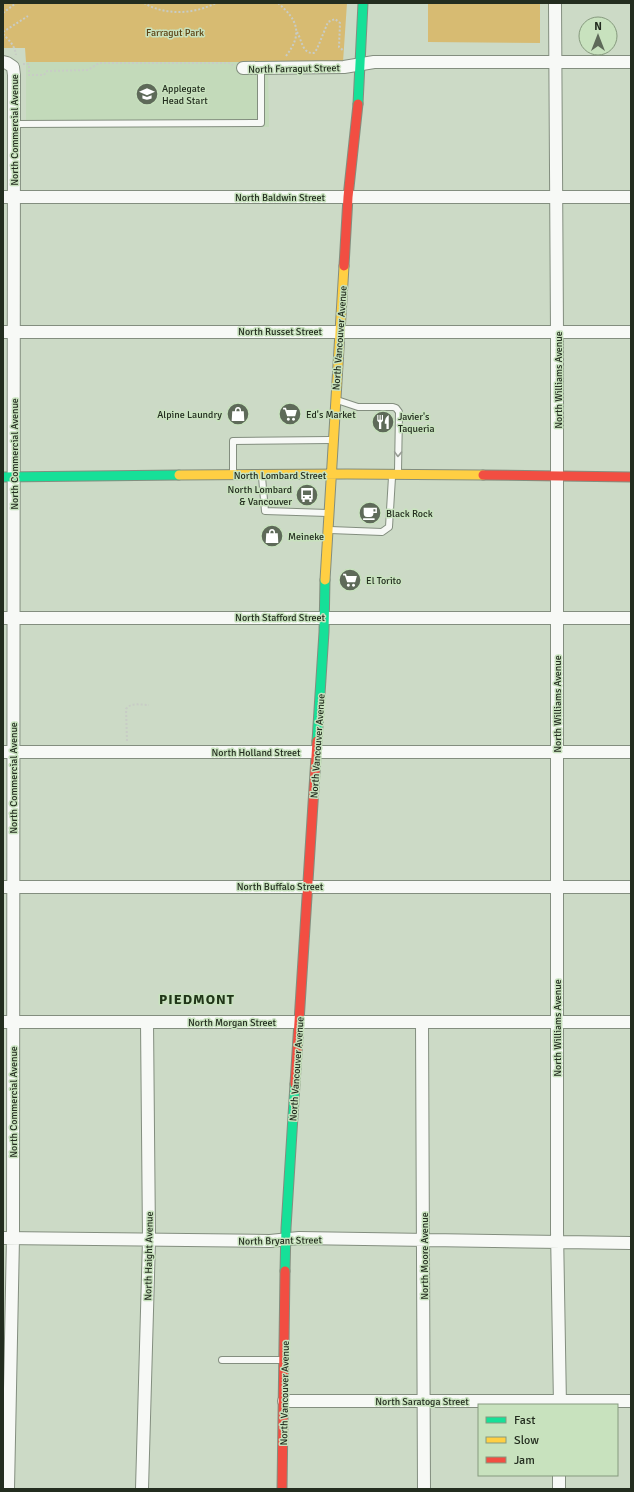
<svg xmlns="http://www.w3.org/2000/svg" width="634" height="1492" viewBox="0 0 634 1492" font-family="Signika,sans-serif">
<rect width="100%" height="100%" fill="#ccdac6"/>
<path fill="#c3daba" d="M26 62H268L269 127 26 128Z"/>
<path fill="#d7bb72" d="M3 3H347L343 62H26L25 48H3Z
M428 3H540V43L428 42Z"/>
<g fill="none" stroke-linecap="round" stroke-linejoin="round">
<g stroke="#838e7f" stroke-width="8">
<path id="lane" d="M14 124 261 123V68
M337 400 358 407H393L396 408 399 412 398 471
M233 473V441L331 440
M262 477 265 511 328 513
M330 530 382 532 389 527 392 477
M222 1360H282"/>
</g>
<g stroke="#838e7f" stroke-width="14">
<path id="street" d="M555 3 557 332V1231L560 1405
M3 62 7 63 13 67 14 75 13 1238 8 1489
M243 68 344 67 374 62H631
M3 197H631
M3 332H631
M3 618H631
M3 752H631
M3 887H631
M3 1022H631
M422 1022 424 1489
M3 1238 270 1241 299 1238 631 1243
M284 1401H631
M142 1489 149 1240 147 1022
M559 1489V1475"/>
</g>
<g stroke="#838e7f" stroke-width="11">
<path id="fast" d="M358 104 363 3
M3 477 179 475
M317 741 324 632 325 580
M285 1271 286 1228 295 1084"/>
</g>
<g stroke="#838e7f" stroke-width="11">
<path id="slow" d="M179 475 347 474 483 475
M325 580 344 266"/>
</g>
<g stroke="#838e7f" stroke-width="11">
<path id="jam" d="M344 266 348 197 358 104
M483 475 631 477
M295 1084 317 741
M282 1489 285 1271"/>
</g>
<path stroke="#c8ccc6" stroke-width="2" stroke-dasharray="2 2" stroke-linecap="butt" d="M144 3C165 16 195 14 216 3
M278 3C298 20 303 34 286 56
M3 13 16 3
M3 32 28 16
M297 32C302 40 302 54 314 53L317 49 328 22 335 19 340 23 339 47 344 51
M3 34C9 40 15 46 16 55
M23 64H29V75H44L47 71 88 70 99 63H229L233 65
M127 741 126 709C131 702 141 705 149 705"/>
<use href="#lane" stroke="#f7f9f6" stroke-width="6"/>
<use href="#street" stroke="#f7f9f6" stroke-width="12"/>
<use href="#fast" stroke="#16e098" stroke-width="9"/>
<use href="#slow" stroke="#ffcf43" stroke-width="9"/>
<use href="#jam" stroke="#f24e42" stroke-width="9"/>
</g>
<defs><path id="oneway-chevron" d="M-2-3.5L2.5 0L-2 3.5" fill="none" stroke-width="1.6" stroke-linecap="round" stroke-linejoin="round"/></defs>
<use stroke="#989d95" href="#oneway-chevron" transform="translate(398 454) rotate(92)"/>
<defs>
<g id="school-disc" transform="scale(1.15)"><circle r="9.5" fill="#5e6a59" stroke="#c8e2be"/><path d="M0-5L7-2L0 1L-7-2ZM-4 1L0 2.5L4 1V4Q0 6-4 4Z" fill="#fff"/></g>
<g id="shop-disc" transform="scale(1.15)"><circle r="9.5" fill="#5e6a59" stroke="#c8e2be"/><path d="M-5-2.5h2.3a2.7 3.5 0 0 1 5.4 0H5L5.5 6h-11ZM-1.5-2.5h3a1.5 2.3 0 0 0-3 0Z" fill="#fff"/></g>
<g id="supermarket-disc" transform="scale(1.15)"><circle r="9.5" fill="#5e6a59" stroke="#c8e2be"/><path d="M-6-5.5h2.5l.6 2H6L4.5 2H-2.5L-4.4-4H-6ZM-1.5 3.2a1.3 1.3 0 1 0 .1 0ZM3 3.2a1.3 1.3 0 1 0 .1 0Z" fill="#fff"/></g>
<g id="restaurant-disc" transform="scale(1.15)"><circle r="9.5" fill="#5e6a59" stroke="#c8e2be"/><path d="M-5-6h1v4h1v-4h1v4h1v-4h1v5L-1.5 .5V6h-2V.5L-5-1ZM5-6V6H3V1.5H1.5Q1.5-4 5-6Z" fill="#fff"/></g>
<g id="bus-disc" transform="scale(1.15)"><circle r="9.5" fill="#5e6a59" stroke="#c8e2be"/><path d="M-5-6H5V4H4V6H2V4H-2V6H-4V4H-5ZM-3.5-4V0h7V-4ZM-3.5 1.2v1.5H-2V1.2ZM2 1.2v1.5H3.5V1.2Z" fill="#fff"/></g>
<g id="cafe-disc" transform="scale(1.15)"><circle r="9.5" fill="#5e6a59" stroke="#c8e2be"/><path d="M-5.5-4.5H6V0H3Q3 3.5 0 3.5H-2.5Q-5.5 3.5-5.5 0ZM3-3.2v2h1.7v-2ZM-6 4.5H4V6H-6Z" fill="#fff"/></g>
</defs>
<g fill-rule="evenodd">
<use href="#school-disc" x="147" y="94"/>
<use href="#shop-disc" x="238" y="414"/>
<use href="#supermarket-disc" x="290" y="414"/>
<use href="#restaurant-disc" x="383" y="422"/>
<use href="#bus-disc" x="307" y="495"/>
<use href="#cafe-disc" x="370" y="513"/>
<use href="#shop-disc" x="272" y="536"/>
<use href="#supermarket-disc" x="350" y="580"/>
</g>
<g text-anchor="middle" stroke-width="3" stroke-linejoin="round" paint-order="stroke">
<g font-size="10" fill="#5c4112" stroke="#c8e2be">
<text x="175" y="36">Farragut Park</text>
</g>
<g font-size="10" fill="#232d1f" stroke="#c8e2be">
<text transform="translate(294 68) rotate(-1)" y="4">North Farragut Street</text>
<text transform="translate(14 130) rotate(-90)" y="4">North Commercial Avenue</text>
<text x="280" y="201">North Baldwin Street</text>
<text x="280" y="335">North Russet Street</text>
<text transform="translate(339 338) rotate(-86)" y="4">North Vancouver Avenue</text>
<text transform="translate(558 380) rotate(-90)" y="4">North Williams Avenue</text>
<text transform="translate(14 454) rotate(-90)" y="4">North Commercial Avenue</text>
<text x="280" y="479">North Lombard Street</text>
<text x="280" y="621">North Stafford Street</text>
<text transform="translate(557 704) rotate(-90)" y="4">North Williams Avenue</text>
<text transform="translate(317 746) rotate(-86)" y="4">North Vancouver Avenue</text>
<text x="256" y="756">North Holland Street</text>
<text transform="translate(13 778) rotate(-90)" y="4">North Commercial Avenue</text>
<text x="280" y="890">North Buffalo Street</text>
<text x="232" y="1026">North Morgan Street</text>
<text transform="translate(557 1028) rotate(-90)" y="4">North Williams Avenue</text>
<text transform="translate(296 1069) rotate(-86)" y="4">North Vancouver Avenue</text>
<text transform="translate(13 1102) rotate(-90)" y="4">North Commercial Avenue</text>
<text transform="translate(280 1240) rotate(-1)" y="4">North Bryant Street</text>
<text transform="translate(148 1256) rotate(-89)" y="4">North Haight Avenue</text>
<text transform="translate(424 1256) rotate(-90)" y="4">North Moore Avenue</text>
<text transform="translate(284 1393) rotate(-89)" y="4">North Vancouver Avenue</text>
<text x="422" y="1405">North Saratoga Street</text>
</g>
<g font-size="10" fill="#232d1f" stroke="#c8e2be" text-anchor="start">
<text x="162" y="92">Applegate<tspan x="162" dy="12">Head Start</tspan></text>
<text x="222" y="418" text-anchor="end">Alpine Laundry</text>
<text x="306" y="418">Ed's Market</text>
<text x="398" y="420">Javier's<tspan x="398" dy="12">Taqueria</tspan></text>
<text x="292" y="493" text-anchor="end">North Lombard<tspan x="292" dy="12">&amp; Vancouver</tspan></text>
<text x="386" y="517">Black Rock</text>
<text x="288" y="540">Meineke</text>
<text x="366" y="584">El Torito</text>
</g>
<g font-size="14" font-weight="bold" letter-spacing="1" fill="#203518" stroke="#c8e2be">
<text x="197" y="1004">PIEDMONT</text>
</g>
</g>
<rect width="634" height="1492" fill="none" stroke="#232d1f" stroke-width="8"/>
<rect x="478" y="1404" width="140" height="72" fill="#c8e2be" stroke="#869a7e"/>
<rect x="486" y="1417" width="20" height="6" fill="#16e098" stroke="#869a7e"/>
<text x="514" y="1424" font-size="12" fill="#232d1f">Fast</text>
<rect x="486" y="1437" width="20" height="6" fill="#ffcf43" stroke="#869a7e"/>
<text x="514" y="1444" font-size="12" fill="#232d1f">Slow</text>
<rect x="486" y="1457" width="20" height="6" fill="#f24e42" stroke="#869a7e"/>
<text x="514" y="1464" font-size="12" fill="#232d1f">Jam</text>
<g transform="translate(598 36)"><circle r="19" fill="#c8e2be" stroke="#869a7e"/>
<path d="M0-3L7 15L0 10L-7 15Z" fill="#5e6a59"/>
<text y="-6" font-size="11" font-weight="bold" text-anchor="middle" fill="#232d1f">N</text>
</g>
</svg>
